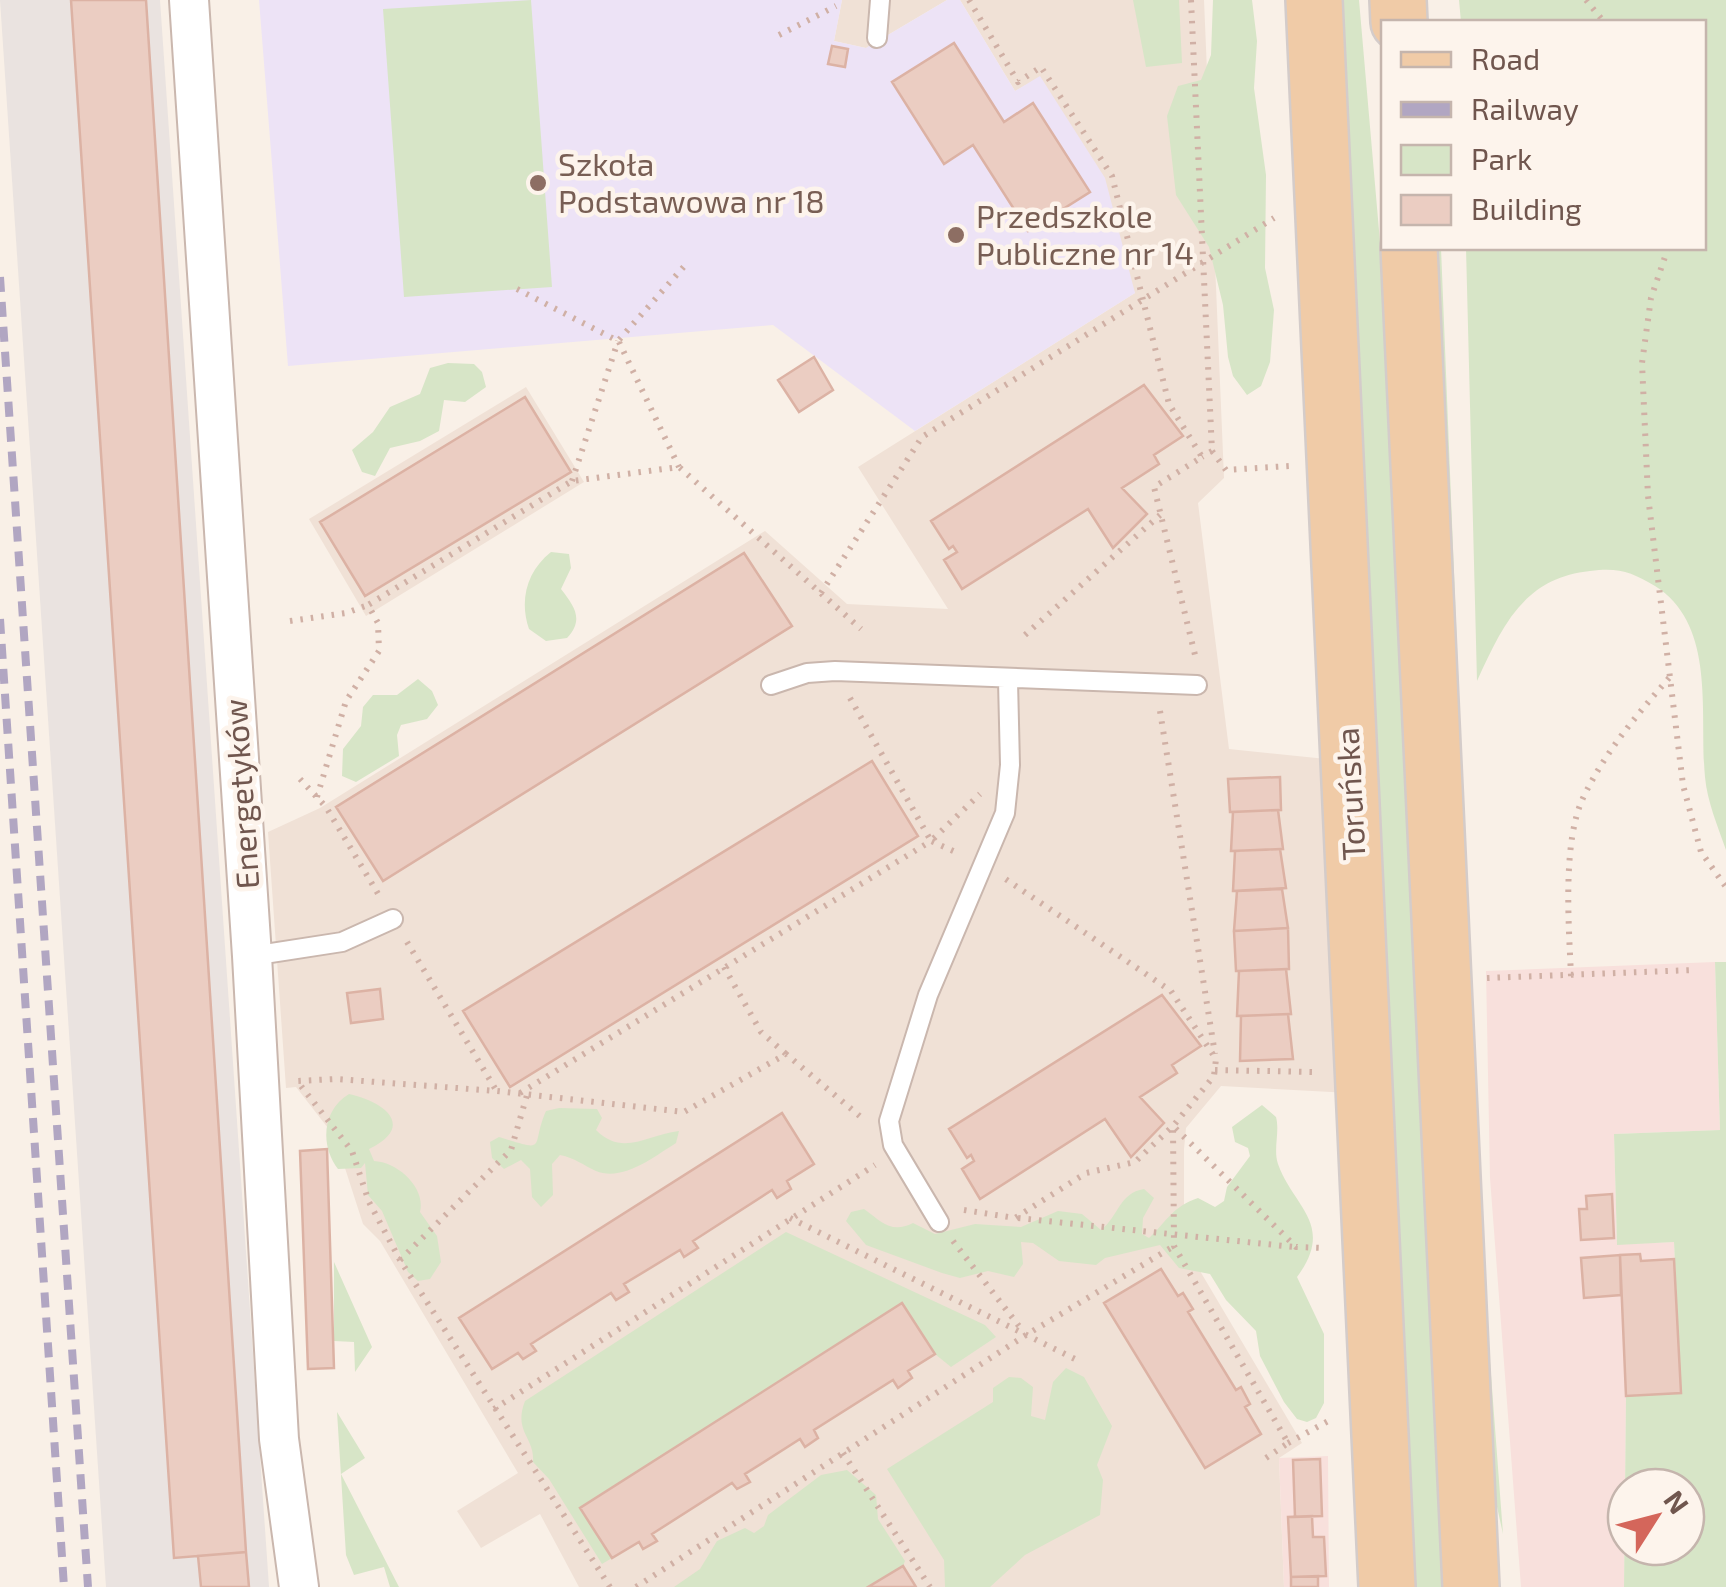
<svg xmlns="http://www.w3.org/2000/svg" width="1726" height="1587" viewBox="0 0 1726 1587" font-family="'Exo 2',sans-serif">
<rect width="100%" height="100%" fill="#f9f0e7"/>
<path fill="#f0e1d6" d="M842 0H947L866 48 834 41Z
M960 0H1204L1224 478 1198 503 1229 749 1336 760 1350 1093 1221 1086 1186 1128 1184 1149V1244L1302 1443 1279 1458 1284 1587H579L540 1514 481 1548 457 1511 518 1473 380 1241 363 1224 335 1137 296 1087 286 1088 268 832 320 808 765 531 847 604 948 609 858 467 1135 293 1040 77 1015 91Z
M526 387 584 482 366 616 309 519Z"/>
<path fill="#f8e0dc" d="M1715 962 1720 1130 1614 1134 1617 1244 1674 1242 1681 1393 1626 1397 1624 1587H1521L1490 1178 1486 971Z
M1328 1456 1329 1587H1284L1279 1458Z"/>
<path fill="#eae3e0" d="M0 0H160L269 1587H106Z"/>
<path fill="#ede3f6" d="M259 0H842L834 41 866 48 947 0H960L1015 91 1040 76 1105 178 1135 293 915 431 773 325 288 366Z"/>
<path fill="#d7e5c7" fill-rule="evenodd" d="M531 0 552 287 404 297 383 9Z
M1133 0H1179L1182 63 1146 67Z
M1213 0H1252L1257 41 1254 88 1266 175 1265 268 1274 310 1270 362 1261 386 1247 395 1233 376 1228 357 1223 305 1209 247 1176 195 1167 116 1178 86 1201 80 1211 55Z
M1339 0H1359L1380 242 1450 1587H1410Z
M1459 0H1726V850C1718 827 1707 801 1705 777 1699 714 1717 625 1655 586 1632 572 1618 567 1590 571 1523 578 1502 627 1477 681L1466 248H1704V22H1461Z
M1434 248H1441L1474 1072Z
M448 363 474 364 482 372 486 387 465 402 444 400 439 431 420 441 390 448 375 476 362 472 352 450 373 432 390 407 420 394 430 368Z
M551 552 569 554 571 568 561 589C575 607 584 620 567 638L546 641 529 629C519 600 527 571 551 552Z
M418 679 432 691 438 705 427 719 401 725 397 735 399 756 356 782 342 776 343 749 361 726 363 707 373 695H397Z
M1715 962H1726V1587H1624L1626 1396 1681 1392 1674 1242 1617 1245 1614 1134 1720 1130ZM1626 1487H1686V1547H1626Z
M349 1094C385 1102 416 1126 369 1149L374 1161C398 1162 426 1188 420 1212L437 1236 441 1262 430 1279 418 1281 408 1272 382 1211 368 1195 365 1163 361 1168 338 1169C320 1146 322 1110 349 1094Z
M1262 1105 1276 1117C1280 1132 1273 1149 1278 1164 1293 1207 1336 1224 1297 1277L1324 1334V1403L1316 1418 1307 1422 1297 1419 1284 1402 1260 1356 1256 1331 1226 1300 1210 1274 1179 1268 1160 1245 1105 1258 1096 1265 1059 1261 1033 1243 1021 1242 1023 1264 1014 1277 988 1271 960 1278 942 1273 866 1245 846 1221 851 1212 864 1209C882 1222 891 1234 913 1223L935 1234 975 1224 1021 1227 1058 1211 1082 1214 1101 1230C1119 1216 1119 1193 1144 1189L1154 1198 1143 1218 1142 1234 1149 1238C1168 1220 1172 1207 1198 1198L1215 1207 1224 1201 1227 1187 1250 1156 1248 1148 1235 1142 1232 1127Z
M559 1108 597 1109 602 1118 596 1130C623 1157 646 1135 679 1131L676 1143C655 1156 623 1182 596 1171 583 1165 575 1158 560 1155L552 1164 553 1195 541 1207 532 1197 530 1169 521 1160 504 1169 492 1158 490 1142 499 1137C550 1153 530 1147 546 1111Z
M786 1232 985 1325 996 1337 951 1367 935 1354 902 1303 581 1507 612 1558 602 1564 549 1479 533 1462C535 1437 513 1432 525 1401Z
M334 1262 372 1347 355 1372 354 1342 334 1341Z
M1489 1348 1503 1534 1490 1475 1483 1354Z
M1066 1368 1084 1377 1112 1426 1097 1465 1103 1480 1100 1515 1025 1555 990 1587H945L944 1560 887 1469 993 1402V1388L1009 1377 1021 1378 1033 1387 1031 1416 1045 1420 1053 1382Z
M337 1412 365 1458 341 1474 399 1587H390L384 1567 354 1575 346 1555Z
M847 1470 876 1495 878 1519 905 1561 903 1566 868 1587H674L700 1569 717 1541 745 1528 754 1533 764 1526 768 1515 821 1475Z"/>
<path fill="#ebcdc2" stroke="#dcb2a4" stroke-width="2.5" d="M71 0H146L246 1552 174 1558Z
M954 43 1004 122 1033 103 1090 192 1028 231 973 145 944 164 892 82Z
M832 46 848 49 845 67 828 64Z
M814 357 833 390 799 412 778 380Z
M1144 385 1183 436 1154 455 1159 464 1122 488 1147 514 1113 548 1088 509 962 589 944 560 957 552 953 546 949 549 931 521Z
M525 397 571 472 365 596 320 522Z
M744 553 792 626 383 881 336 807Z
M872 761 918 836 510 1087 463 1011Z
M1280 777 1281 810 1230 812 1228 779Z
M1278 810 1283 849 1231 851 1233 812Z
M1280 849 1286 888 1233 891 1235 851Z
M1282 889 1288 928 1234 931 1237 891Z
M1288 928 1289 969 1236 971 1234 931Z
M1286 969 1291 1014 1237 1016 1239 971Z
M380 989 383 1019 351 1023 347 993Z
M1162 995 1201 1046 1172 1065 1177 1073 1140 1097 1164 1123 1131 1157 1105 1119 980 1199 962 1169 974 1161 971 1155 967 1158 949 1129Z
M1288 1014 1293 1059 1240 1061 1241 1016Z
M782 1113 814 1164 787 1181 791 1189 777 1198 772 1190 693 1241 698 1248 684 1257 680 1250 624 1284 629 1292 616 1300 611 1293 531 1344 536 1351 523 1359 518 1353 492 1369 459 1318Z
M327 1149 334 1368 308 1369 300 1151Z
M1612 1194 1614 1238 1581 1240 1579 1209H1587L1586 1196Z
M1640 1254 1641 1261 1674 1259 1681 1393 1626 1396 1620 1255Z
M1620 1255 1621 1295 1584 1298 1581 1258Z
M1161 1269 1178 1296 1183 1293 1193 1309 1188 1312 1236 1390 1241 1387 1250 1404 1245 1407 1261 1434 1205 1468 1104 1303Z
M902 1303 935 1354 908 1371 912 1378 898 1388 893 1380 814 1430 818 1438 805 1447 800 1439 745 1474 750 1482 737 1489 732 1483 652 1534 657 1541 643 1549 639 1542 612 1558 580 1508Z
M1320 1459 1322 1516 1295 1517 1293 1460Z
M1312 1516 1313 1537H1324L1326 1576 1291 1577 1288 1517Z
M246 1552 249 1587H201L198 1556Z
M903 1566 916 1587H868Z
M1318 1576V1587H1291V1577Z"/>
<g fill="none" stroke-linecap="round" stroke-linejoin="round">
<g stroke="#cab7ae" stroke-width="22">
<path id="service" d="M877 38 880 0
M771 685 807 673 835 671 1197 685
M252 956 342 942 393 919
M939 1222 893 1145 889 1121 928 995 1005 813 1010 765 1008 681"/>
</g>
<g stroke="#cab7ae" stroke-width="42">
<path id="minor" d="M189 0 252 956 279 1439 299 1587"/>
</g>
<g stroke="#d4ccca" stroke-width="60">
<path id="primary" d="M1314 0 1387 1587
M1398 0 1399 22
M1409 248 1471 1587"/>
</g>
<path stroke="#d0b0a5" stroke-width="6" stroke-dasharray="2.5 8" stroke-linecap="butt" d="M969 0 1018 82 1041 67 1112 176 1169 404 1202 457 1154 487 1196 659
M1191 0 1212 451 1202 457
M1586 0 1604 22
M779 35 836 6
M1668 248 1651 298 1642 363 1648 496 1683 785 1701 852 1726 887
M517 289 618 341 688 262
M619 342 679 467
M1212 451 1226 470 1289 466
M572 481 618 341
M821 593 922 437 1274 218
M290 621 346 613 368 605
M1025 635 1160 515
M850 698 931 841 980 794
M1160 711 1215 1054
M300 779 326 807 380 897
M317 797 346 701 379 651 378 623 368 605 572 481 679 467 861 629
M407 942 496 1090
M724 967 761 1032 786 1054
M1571 976C1569 927 1562 843 1583 798 1605 752 1636 716 1669 678
M1487 978 1694 970
M1215 1070 1315 1072
M520 1093 931 841 958 853
M964 1210 1015 1218 1086 1173 1135 1162 1173 1126 1214 1076 1216 1059 1171 991 1004 878
M790 1218 1079 1361
M1018 1218 1294 1247
M953 1241 1022 1330
M400 1260 511 1150 527 1095
M494 1409 875 1165
M1288 1443 1332 1419
M843 1453 930 1587
M1266 1458 1288 1443 1174 1246 1173 1126 1296 1247 1323 1248
M610 1587 400 1260 369 1202 352 1151 297 1081 336 1079 497 1091 684 1112 786 1054 862 1118
M636 1587 1026 1335 1174 1246"/>
<use href="#service" stroke="#fff" stroke-width="18"/>
<use href="#minor" stroke="#fff" stroke-width="38"/>
<use href="#primary" stroke="#f0cba7" stroke-width="55"/>
<path stroke="#b1a6c2" stroke-width="8" stroke-dasharray="15 10" stroke-linecap="butt" d="M0 277 88 1587
M0 619 64 1587"/>
</g>
<g fill="#8d6e63" stroke="#fdf4ec" stroke-width="4">
<circle cx="538" cy="183" r="10"/>
<circle cx="956" cy="235" r="10"/>
</g>
<g text-anchor="middle" stroke-width="9" stroke-linejoin="round" paint-order="stroke">
<g font-size="32" fill="#785e54" stroke="#fdf4ec" text-anchor="start">
<text x="558" y="176">Szkoła<tspan x="558" dy="37">Podstawowa nr 18</tspan></text>
<text x="976" y="228">Przedszkole<tspan x="976" dy="37">Publiczne nr 14</tspan></text>
</g>
<g font-size="32" fill="#70564e" stroke="#fdf4ec">
<text transform="translate(242 794) rotate(-94)" y="11">Energetyków</text>
<text transform="translate(1351 794) rotate(-93)" y="11">Toruńska</text>
</g>
</g>
<rect x="1381" y="20" width="325" height="230" fill="#fdf4ec" stroke="#c5b5ad" stroke-width="2.5"/>
<rect x="1401" y="52" width="50" height="15" fill="#f0cba7" stroke="#c5b5ad" stroke-width="2.5"/>
<text x="1471" y="70" font-size="30" fill="#70564e">Road</text>
<rect x="1401" y="102" width="50" height="15" fill="#b1a6c2" stroke="#c5b5ad" stroke-width="2.5"/>
<text x="1471" y="120" font-size="30" fill="#70564e">Railway</text>
<rect x="1401" y="145" width="50" height="30" fill="#d7e5c7" stroke="#c5b5ad" stroke-width="2.5"/>
<text x="1471" y="170" font-size="30" fill="#70564e">Park</text>
<rect x="1401" y="195" width="50" height="30" fill="#ebcdc2" stroke="#c5b5ad" stroke-width="2.5"/>
<text x="1471" y="220" font-size="30" fill="#70564e">Building</text>
<g transform="translate(1656 1517) rotate(54)"><circle r="48" fill="#fdf4ec" stroke="#c5b5ad" stroke-width="2.5"/>
<path d="M0-8L18 38L0 25L-18 38Z" fill="#d4665b"/>
<text y="-15" font-size="28" font-weight="bold" text-anchor="middle" fill="#70564e">N</text>
</g>
</svg>
